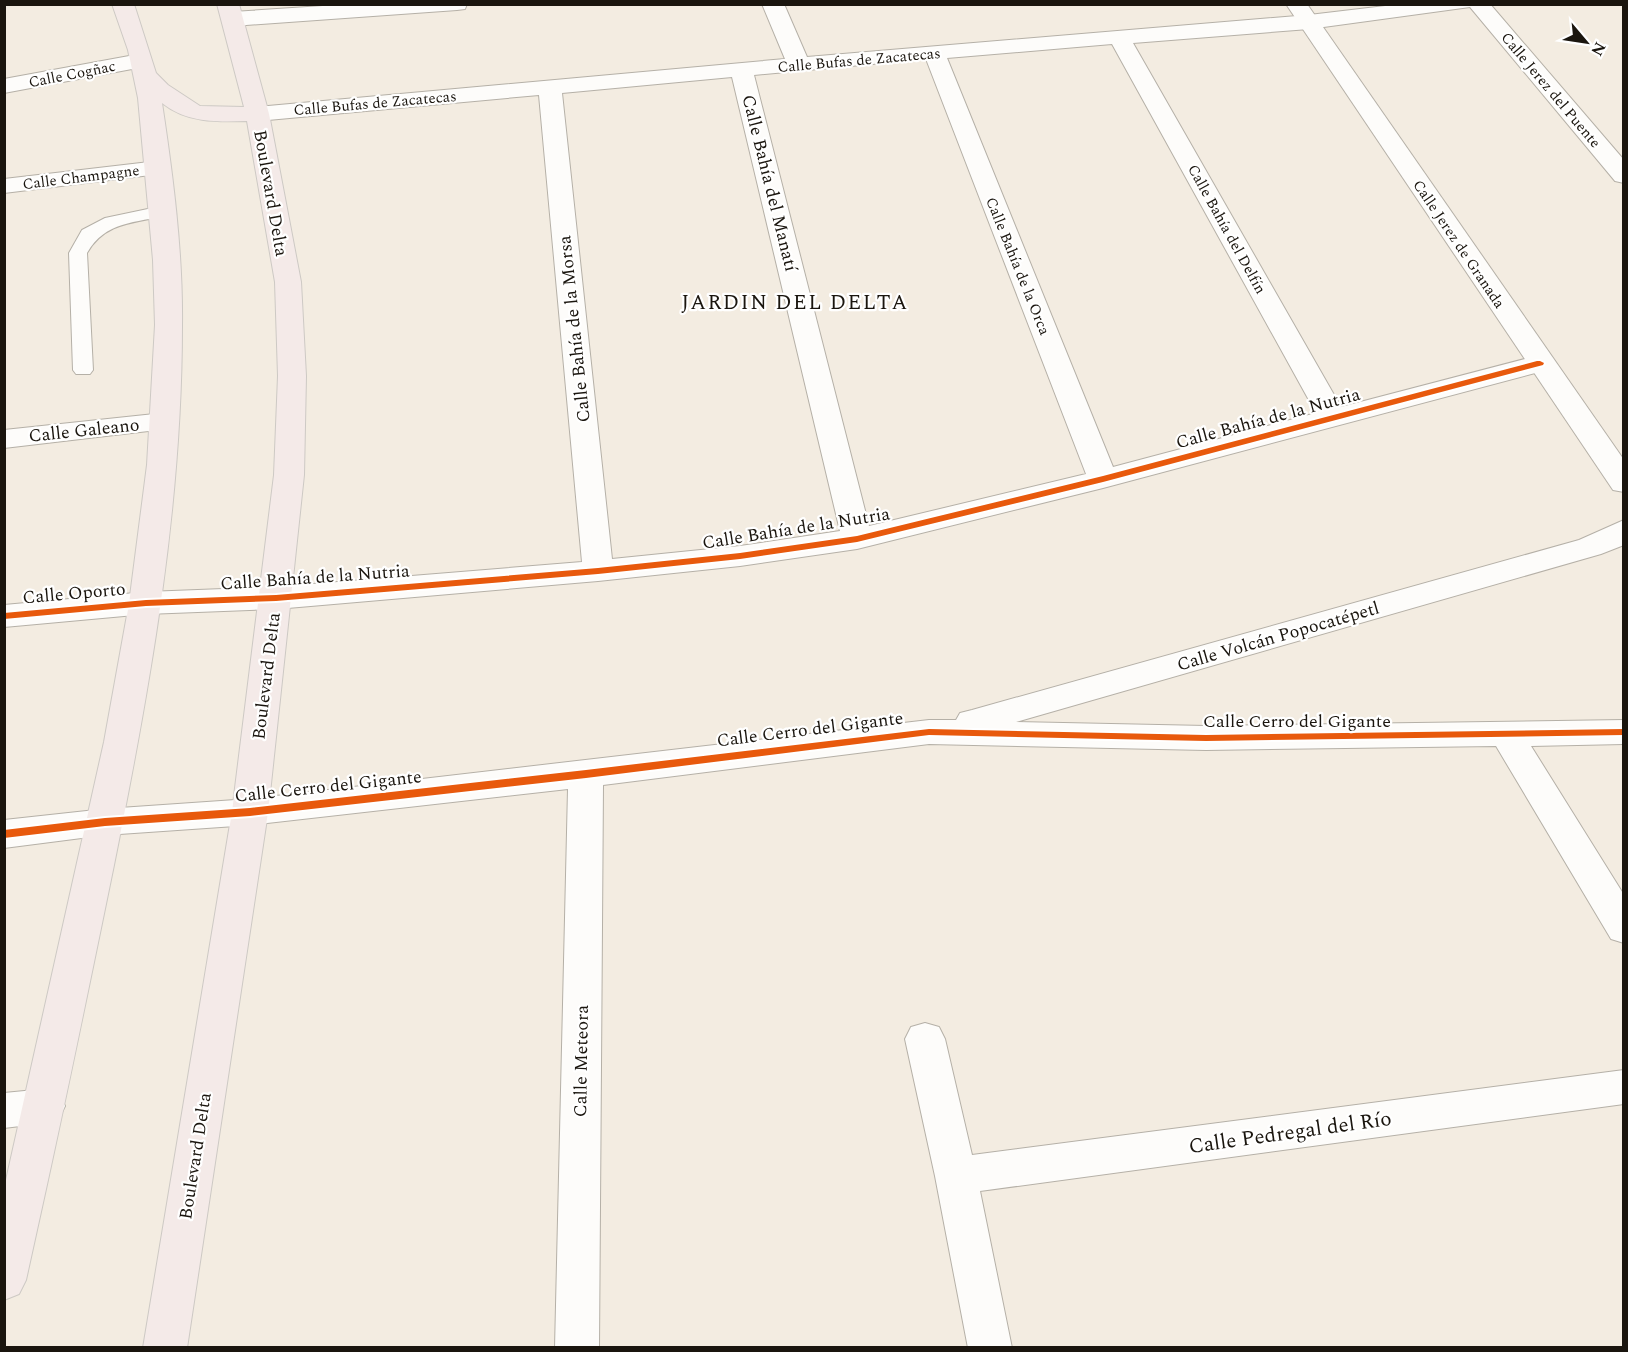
<svg xmlns="http://www.w3.org/2000/svg" width="1628" height="1352" viewBox="0 0 1628 1352" font-family="Spectral,serif">
<rect width="100%" height="100%" fill="#f3ece1"/>
<g fill="none" stroke-linecap="round" stroke-linejoin="round">
<g stroke="#b5b0a7" stroke-width="2">
<path id="service" d="M162 206 171 211 168 215C136 223 105 221 87 253L93 370 90 374H76L73 370 69 253 82 230 105 218Z"/>
</g>
<g stroke="#b5b0a7" stroke-width="2">
<path id="minor" d="M353 4H467L465 9 457 10 233 26 225 24 222 19 225 14 233 12Z
M762 4H784L807 57 1309 15 1402 4H1490L1624 160V183L1615 181 1470 7 1309 29 1133 43 1341 407 1540 355 1550 357 1554 363 1550 369 1103 488 857 549 740 566 598 581 276 609 146 614 4 627V605L146 592 276 587 582 562 539 95 257 121 249 119 245 114 249 109 257 107 785 59ZM1112 44 1316 413 1113 467 947 58ZM926 59 1086 474 869 526 754 75ZM732 77 840 531 740 546 612 559 562 93Z
M140 54 148 56 151 61 148 66 4 93V79Z
M158 161 167 163 170 168 167 173 4 193V179Z
M164 413 174 416 178 422 174 428 4 448V430Z
M1624 520V545L1601 554 1016 722 1206 726 1624 720V744L1531 746 1624 895V943L1611 939 1496 746 1206 750 929 744 603 785 599 1348H555L568 789 250 825 105 835 4 848V820L105 809 250 799 929 720H956L960 713 972 710 1579 540Z
M925 1023 939 1027 945 1039 972 1155 1624 1070V1104L980 1191 1012 1348H968L935 1176 905 1039 911 1027Z
M45 1089 59 1094 65 1106 59 1118 45 1123 4 1128V1093Z"/>
</g>
<g stroke="#b5b0a7" stroke-width="2">
<path id="tertiary" d="M1286 4H1307L1624 460V492L1613 490Z"/>
</g>
<g stroke="#cdc9c4" stroke-width="2">
<path id="primary" d="M112 4H134L156 73 168 85 200 106 244 107 217 4H239L269 114 301 282 306 376 304 475 268 812 187 1348H143L232 812 274 475 278 376 275 282 247 121C216 122 187 123 162 103 173 176 183 252 182 326 182 508 150 687 114 865 89 987 64 1109 37 1230L26 1280 19 1294 4 1300V1189L104 742 129 604 147 465 155 325 153 260 138 98 128 50Z"/>
</g>
<use href="#service" fill="#fdfcfa" fill-rule="evenodd"/>
<use href="#minor" fill="#fdfcfa" fill-rule="evenodd"/>
<use href="#tertiary" fill="#fdfcfa" fill-rule="evenodd"/>
<use href="#primary" fill="#f4eae8" fill-rule="evenodd"/>
<g stroke="#fff" stroke-width="4">
<path id="cycleway" d="M1537 361H1540L1544 363 1543 365 1103 482 857 542 740 559 598 574 276 601 146 606 4 619V613L146 600 276 595 598 568 740 553 857 536 1103 476Z
M929 729 1206 735 1624 729V735L1206 741 929 735 586 778 250 816 105 826 4 838V830L105 818 250 808 586 770Z"/>
</g>
<use href="#cycleway" fill="#e8590c" fill-rule="evenodd"/>
</g>
<g text-anchor="middle" stroke-width="4.5" stroke-linejoin="round" paint-order="stroke">
<g font-size="15" fill="#1a150e" stroke="#fff">
<text transform="translate(859 60) rotate(-5)" y="5">Calle Bufas de Zacatecas</text>
<text transform="translate(72 74) rotate(-11)" y="5">Calle Cogñac</text>
<text transform="translate(1551 90) rotate(50)" y="5">Calle Jerez del Puente</text>
<text transform="translate(375 103) rotate(-5)" y="5">Calle Bufas de Zacatecas</text>
<text transform="translate(81 177) rotate(-7)" y="5">Calle Champagne</text>
<text transform="translate(1227 229) rotate(61)" y="5">Calle Bahía del Delfín</text>
<text transform="translate(1459 244) rotate(56)" y="5">Calle Jerez de Granada</text>
<text transform="translate(1018 266) rotate(68)" y="5">Calle Bahía de la Orca</text>
</g>
<g font-size="18" fill="#1a150e" stroke="#fff">
<text transform="translate(770 183) rotate(76)" y="6">Calle Bahía del Manatí</text>
<text transform="translate(271 193) rotate(80)" y="6">Boulevard Delta</text>
<text transform="translate(574 329) rotate(-96)" y="6">Calle Bahía de la Morsa</text>
<text transform="translate(1268 418) rotate(-15)" y="6">Calle Bahía de la Nutria</text>
<text transform="translate(84 430) rotate(-6)" y="6">Calle Galeano</text>
<text transform="translate(796 528) rotate(-9)" y="6">Calle Bahía de la Nutria</text>
<text transform="translate(315 577) rotate(-4)" y="6">Calle Bahía de la Nutria</text>
<text transform="translate(74 593) rotate(-5)" y="6">Calle Oporto</text>
<text transform="translate(1278 636) rotate(-16)" y="6">Calle Volcán Popocatépetl</text>
<text transform="translate(266 676) rotate(-83)" y="6">Boulevard Delta</text>
<text x="1297" y="727">Calle Cerro del Gigante</text>
<text transform="translate(810 729) rotate(-7)" y="6">Calle Cerro del Gigante</text>
<text transform="translate(328 786) rotate(-6)" y="6">Calle Cerro del Gigante</text>
<text transform="translate(581 1061) rotate(-89)" y="6">Calle Meteora</text>
<text transform="translate(195 1156) rotate(-81)" y="6">Boulevard Delta</text>
</g>
<g font-size="21" letter-spacing="1.5" fill="#1a150e" stroke="#fff">
<text x="795" y="309">JARDIN DEL DELTA</text>
</g>
<g font-size="21" fill="#1a150e" stroke="#fff">
<text transform="translate(1290 1132) rotate(-8)" y="7">Calle Pedregal del Río</text>
</g>
</g>
<rect width="1628" height="1352" fill="none" stroke="#1a150e" stroke-width="12"/>
<g transform="translate(1586 42) rotate(119)" stroke="#ffffff" stroke-width="4.5" paint-order="stroke">
<path d="M0-4.5L10 22L0 15L-10 22Z" fill="#1a150e"/>
<text y="-9" font-size="16" font-weight="bold" text-anchor="middle" fill="#1a150e">N</text>
</g>
</svg>
